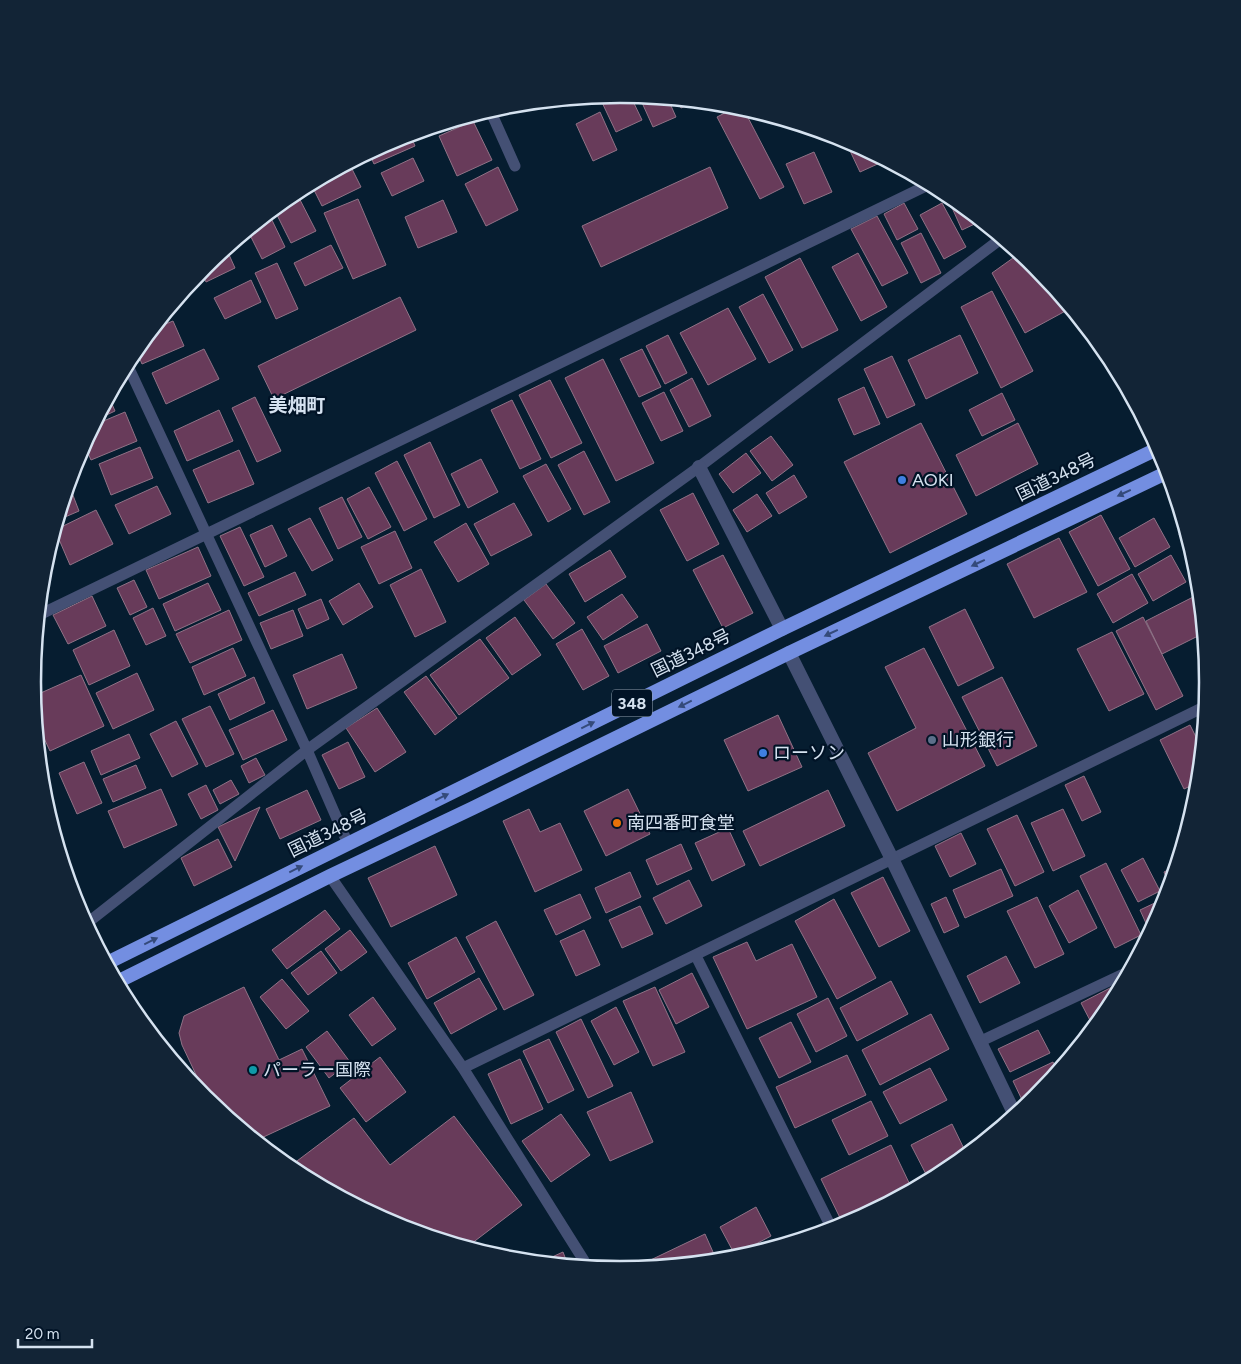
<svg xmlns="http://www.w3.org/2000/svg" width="1241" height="1364" viewBox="0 0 1241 1364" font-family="Figtree,'Noto Sans JP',sans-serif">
<rect width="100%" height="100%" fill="#061d30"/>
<path fill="#683b5a" stroke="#907286" d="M621 94 630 95 642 120 616 132 599 96Z
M639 96 668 99 676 117 653 127Z
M583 98 567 106 564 100Z
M677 100 696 101 681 108Z
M738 106 743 108 784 187 760 199 717 117Z
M600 112 617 150 593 161 576 124Z
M473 121 492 160 457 176 439 136Z
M447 123 429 131 428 129Z
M410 134 415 146 374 164 369 153 396 139Z
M844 138 879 157 882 162 860 172Z
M814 152 832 192 804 204 786 164Z
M413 158 424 181 392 196 381 173Z
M349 163 361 187 322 206 311 184Z
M498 167 518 210 486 226 465 184Z
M710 167 728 208 601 267 582 226Z
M296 192 316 231 291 243 274 209Z
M945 192 947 193 981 221 962 230Z
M358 199 386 265 353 279 324 213Z
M443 200 457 232 418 248 405 217Z
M904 203 918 229 897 240 884 214Z
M942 203 966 247 944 259 920 215Z
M269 214 285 247 262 259 248 231Z
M877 216 908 273 882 286 851 229Z
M921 233 941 273 921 283 901 243Z
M331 245 343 268 305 286 294 263Z
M226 248 235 268 206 282 201 271Z
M858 253 887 307 861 321 832 267Z
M1020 253 1036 266 1071 308 1025 333 992 273Z
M800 258 838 330 802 348 765 277Z
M277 263 298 309 276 319 255 273Z
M251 280 261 302 225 319 214 298Z
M992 291 1033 371 1001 388 961 307Z
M763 294 793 350 769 363 739 307Z
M400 297 416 330 274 399 258 366Z
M728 308 756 359 708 385 680 333Z
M173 321 184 346 142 364 136 350 153 329Z
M668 335 687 373 665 384 646 346Z
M960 335 978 373 926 399 908 360Z
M204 349 219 379 166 404 152 373Z
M642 349 661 387 639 397 620 359Z
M892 356 915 405 887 418 864 369Z
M603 359 654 463 616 481 565 378Z
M692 378 711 416 689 427 670 390Z
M550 380 582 443 551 458 519 395Z
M864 387 880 424 854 435 838 399Z
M664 392 683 431 661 441 642 403Z
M1002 393 1015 420 982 436 969 410Z
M109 397 115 411 98 419Z
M255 397 281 451 257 462 232 408Z
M512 400 541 459 520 469 491 410Z
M219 410 233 441 187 461 174 431Z
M125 412 137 441 91 460 84 444 94 425Z
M921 423 967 514 890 553 844 462Z
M1018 423 1038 464 976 496 956 455Z
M771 436 793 465 772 481 750 451Z
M430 442 460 505 434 518 404 455Z
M140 447 153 478 111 495 99 464Z
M239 450 254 484 208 503 193 470Z
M584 451 610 502 584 515 558 465Z
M746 453 761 473 733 493 719 474Z
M481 459 498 492 468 508 451 474Z
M397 461 427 519 404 531 375 473Z
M546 464 571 509 548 522 523 476Z
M794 475 807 497 779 514 766 493Z
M69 485 79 511 58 520Z
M157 486 171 514 129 534 115 505Z
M369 487 391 527 368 539 347 499Z
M693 493 719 544 687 561 660 510Z
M757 494 772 516 747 532 733 510Z
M342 497 362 537 338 549 319 508Z
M514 503 532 535 491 556 474 524Z
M96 510 113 544 70 565 55 530Z
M1101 515 1130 569 1098 586 1069 532Z
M310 518 333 560 312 571 288 529Z
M1154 518 1170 547 1135 567 1119 538Z
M466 523 489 564 458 582 434 542Z
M272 525 287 556 265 567 250 535Z
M240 527 264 577 244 586 220 536Z
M395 531 412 568 379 584 361 547Z
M1186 531 1197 568 1198 571 1179 534Z
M1059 538 1087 592 1034 618 1007 564Z
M198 547 211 576 159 599 146 570Z
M610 550 626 577 585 602 569 574Z
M723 555 753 613 723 628 693 570Z
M1171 555 1186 582 1153 601 1138 574Z
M421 569 446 622 415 637 390 585Z
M295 572 306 595 259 616 248 593Z
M1132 574 1148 603 1113 623 1097 594Z
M134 580 147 607 130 615 117 588Z
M208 583 221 610 175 631 163 604Z
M359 583 373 607 343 625 329 601Z
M546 584 575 623 553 639 524 600Z
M622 594 638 617 603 640 587 617Z
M1199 594 1204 633 1162 654 1146 621Z
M92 596 106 626 68 644 53 615Z
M321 599 329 619 307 629 298 609Z
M153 608 166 636 146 645 133 618Z
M965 609 994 668 958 686 929 627Z
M229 610 242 640 190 663 176 634Z
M293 610 303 636 271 649 260 623Z
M515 617 541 655 512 675 486 638Z
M1143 617 1183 696 1156 710 1116 631Z
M647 624 661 651 618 673 604 646Z
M582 629 609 676 583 690 556 644Z
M114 630 130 666 89 685 73 650Z
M1112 632 1144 694 1109 711 1077 649Z
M480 639 509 678 459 715 430 675Z
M233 648 246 676 204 695 192 667Z
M924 648 985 766 897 811 868 753 916 728 885 667Z
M342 654 357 688 307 709 293 675Z
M137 673 154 710 113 729 96 693Z
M81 675 104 726 50 751 36 721 34 696Z
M426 676 457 718 435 735 404 692Z
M254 677 265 703 230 720 218 694Z
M1002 677 1037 746 997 766 962 697Z
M210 706 234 754 206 767 182 719Z
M377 708 406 752 375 772 346 728Z
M273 710 287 740 243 760 229 730Z
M778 715 802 767 748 791 724 740Z
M176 721 198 764 172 777 150 734Z
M1190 725 1202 749 1199 782 1184 789 1160 740Z
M129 734 140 758 101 775 91 751Z
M348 742 365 777 339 789 322 755Z
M40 755 46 768 41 770Z
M256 758 265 775 249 783 241 766Z
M84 762 102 803 77 814 59 773Z
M136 765 146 788 113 802 103 779Z
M1084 776 1101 812 1082 821 1065 785Z
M231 780 239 794 220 804 213 790Z
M206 785 218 810 201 819 188 794Z
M161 789 177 825 124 848 108 811Z
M628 789 650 834 606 856 584 811Z
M307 790 321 820 280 839 266 809Z
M828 790 845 826 760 866 743 831Z
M260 807 235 861 218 827Z
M529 809 540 832 560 823 582 870 535 892 503 821Z
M1063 809 1085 856 1053 871 1031 823Z
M1017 815 1044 872 1015 886 987 829Z
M1191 817 1187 830 1182 821Z
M728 828 745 865 712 881 695 843Z
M961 833 976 864 950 877 935 846Z
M218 839 232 867 194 886 181 858Z
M681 844 692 869 657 885 646 860Z
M435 846 457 895 391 927 368 878Z
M1143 858 1160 891 1138 902 1121 870Z
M1106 863 1141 935 1115 948 1080 876Z
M1176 866 1170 886 1164 872Z
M1001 869 1013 896 965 918 953 890Z
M630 872 641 897 606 913 595 888Z
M883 877 910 931 879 947 851 893Z
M689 880 702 906 666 924 653 898Z
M1078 890 1097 928 1069 943 1049 906Z
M580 894 591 918 556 935 544 910Z
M946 897 959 926 944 933 931 904Z
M1037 897 1064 954 1035 968 1007 911Z
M834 899 876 978 837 999 795 921Z
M1161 900 1164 907 1150 932 1140 910Z
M640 906 653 934 622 948 609 920Z
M325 910 340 929 287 969 272 950Z
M496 921 534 995 504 1010 466 937Z
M350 930 367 952 341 971 325 949Z
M584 930 600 965 576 976 560 941Z
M456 937 475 972 427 999 408 963Z
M747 942 756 961 792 944 817 997 747 1029 713 957Z
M321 951 337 973 308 995 291 973Z
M1006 956 1020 983 980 1003 967 976Z
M692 973 709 1007 676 1024 659 990Z
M479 978 497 1009 451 1034 434 1003Z
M282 979 309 1011 286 1029 260 997Z
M891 981 908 1014 857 1041 840 1008Z
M244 987 279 1060 302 1049 330 1106 257 1140 203 1095 199 1089V1081L182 1045 179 1033 184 1016Z
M655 987 685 1052 653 1066 623 1001Z
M1112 987 1116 996 1109 1009 1094 1028 1081 1003Z
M373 997 396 1029 372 1046 349 1015Z
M828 998 847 1036 816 1052 797 1014Z
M616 1007 639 1052 614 1065 591 1021Z
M931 1014 949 1049 880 1085 862 1050Z
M581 1019 613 1086 588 1098 556 1032Z
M791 1022 811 1062 779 1078 759 1038Z
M1038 1030 1050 1053 1010 1072 998 1049Z
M327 1031 350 1062 329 1078 306 1047Z
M549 1039 574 1090 548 1103 523 1051Z
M847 1055 866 1095 795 1128 776 1087Z
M380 1057 406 1092 366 1122 340 1088Z
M1069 1058 1060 1069 1057 1064Z
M520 1059 543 1109 511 1124 488 1074Z
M1053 1062 1058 1072 1036 1098 1024 1104 1013 1081Z
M930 1068 947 1100 900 1124 883 1092Z
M631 1092 653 1142 610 1161 587 1112Z
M871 1101 888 1136 849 1155 832 1120Z
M561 1114 590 1155 551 1182 522 1141Z
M454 1116 522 1205 467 1247 395 1225 289 1167 354 1118 390 1165Z
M952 1124 967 1155 947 1171 929 1180 911 1145Z
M891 1145 912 1189 844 1226 821 1179Z
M756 1207 771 1236 735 1255 720 1227Z
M705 1234 717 1261 639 1268 638 1266Z
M493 1249 498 1256 486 1253Z
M563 1252 568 1265 541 1262Z"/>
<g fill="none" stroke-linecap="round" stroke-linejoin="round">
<path stroke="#445074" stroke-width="11" d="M490 110 515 166
M127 364 307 750 348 844
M39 615 930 184
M330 876 463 1068 588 1267
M86 924 307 750 699 467 1002 238
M696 956 832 1229
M979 1042 1130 971
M463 1068 1206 706"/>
<path stroke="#445074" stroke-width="14" d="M699 467 782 629
M789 653 892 859 1015 1115"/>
<path stroke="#738ee1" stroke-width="14" d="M107 963 782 629 1159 448
M117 982 330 876 473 808 789 653 1168 472"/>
</g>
<defs><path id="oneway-solid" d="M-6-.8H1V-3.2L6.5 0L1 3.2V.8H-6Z" transform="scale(1.25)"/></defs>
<g fill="#344a7a">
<use href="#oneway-solid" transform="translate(1124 493) rotate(155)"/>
<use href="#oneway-solid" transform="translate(978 563) rotate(155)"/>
<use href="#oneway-solid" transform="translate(831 633) rotate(155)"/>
<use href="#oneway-solid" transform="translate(685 704) rotate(154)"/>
<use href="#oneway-solid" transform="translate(588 725) rotate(-26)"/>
<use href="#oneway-solid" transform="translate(442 797) rotate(-26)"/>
<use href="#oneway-solid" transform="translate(296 869) rotate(-26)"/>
<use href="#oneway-solid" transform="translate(151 941) rotate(-26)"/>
</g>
<g fill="#3f7fe0" stroke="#011326" stroke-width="2">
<circle cx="902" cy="480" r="5"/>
<circle cx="763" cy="753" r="5"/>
</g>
<circle fill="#5c6f8a" stroke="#011326" stroke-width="2" cx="932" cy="740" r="5"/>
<circle fill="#e8710a" stroke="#011326" stroke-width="2" cx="617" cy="823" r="5"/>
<circle fill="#0f9aa8" stroke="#011326" stroke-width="2" cx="253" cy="1070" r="5"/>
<g text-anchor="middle" stroke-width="4.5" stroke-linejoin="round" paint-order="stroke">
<rect fill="#011326" stroke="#95a4b3" stroke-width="1" x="612" y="689.5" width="40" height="27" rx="4"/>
<g font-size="16" font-weight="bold" fill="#d5e2f0">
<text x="632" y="709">348</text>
</g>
<g font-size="18" fill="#d5e2f0" stroke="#011326">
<text transform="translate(1056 477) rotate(-26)" y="6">国道348号</text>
<text transform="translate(691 653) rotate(-26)" y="6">国道348号</text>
<text transform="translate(328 833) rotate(-26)" y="6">国道348号</text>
</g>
<g font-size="18" fill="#d5e2f0" stroke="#011326" text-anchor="start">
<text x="912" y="486">AOKI</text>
<text x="942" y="746">山形銀行</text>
<text x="773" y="759">ローソン</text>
<text x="627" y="829">南四番町食堂</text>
<text x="263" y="1076">パーラー国際</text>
</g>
<g font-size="19" font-weight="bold" fill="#d5e2f0" stroke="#011326">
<text x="297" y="412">美畑町</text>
</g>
</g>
<path d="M0 0H1241V1364H0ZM41 682a579 579 0 1 1 1158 0a579 579 0 1 1-1158 0Z" fill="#122436" fill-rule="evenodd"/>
<path fill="none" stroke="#d5e2f0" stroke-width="2.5" d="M41 682a579 579 0 1 1 1158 0a579 579 0 1 1-1158 0Z"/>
<path d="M18 1339v8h74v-8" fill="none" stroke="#d5e2f0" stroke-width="2.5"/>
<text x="25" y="1339" font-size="15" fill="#d5e2f0" stroke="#011326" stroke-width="4" paint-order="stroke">20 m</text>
</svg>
